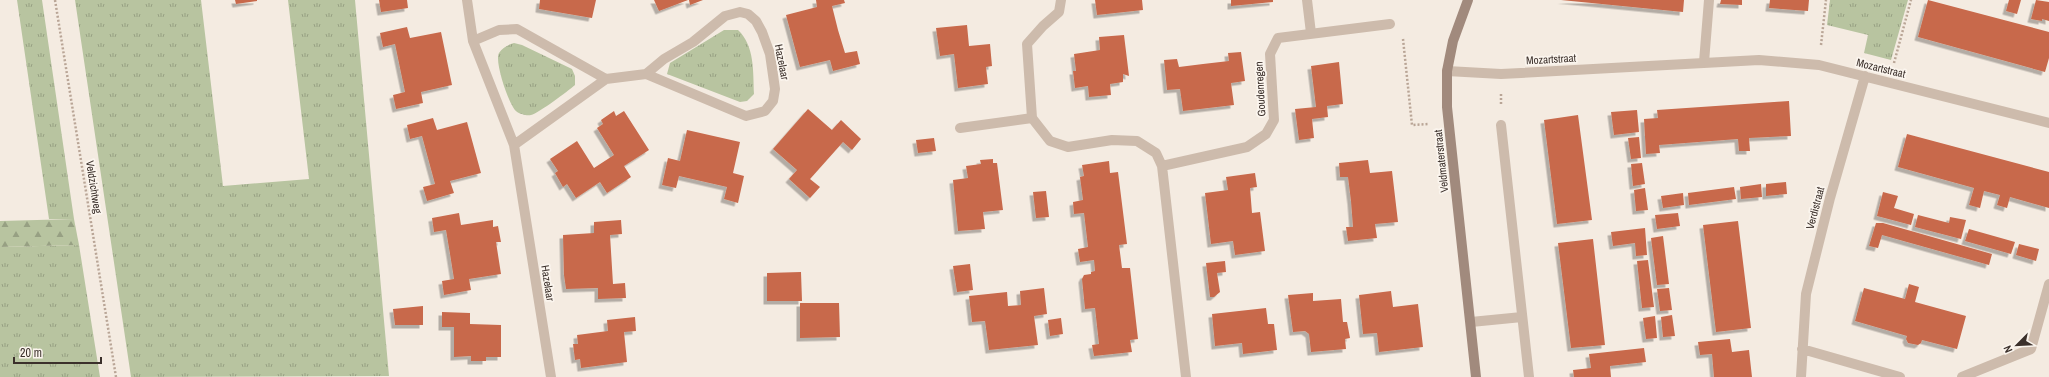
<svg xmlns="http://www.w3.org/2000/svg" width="2049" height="377" viewBox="0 0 2049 377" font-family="'Archivo Narrow',sans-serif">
<defs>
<pattern id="grass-tufts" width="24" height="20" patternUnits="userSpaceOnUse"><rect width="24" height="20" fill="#b8c4a0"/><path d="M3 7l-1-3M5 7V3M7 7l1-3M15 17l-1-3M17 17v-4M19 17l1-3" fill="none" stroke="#97a083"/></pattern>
<pattern id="forest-firs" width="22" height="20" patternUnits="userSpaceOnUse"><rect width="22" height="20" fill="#b8c4a0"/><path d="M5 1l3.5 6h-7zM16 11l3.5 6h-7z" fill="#97a083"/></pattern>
<filter id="shadow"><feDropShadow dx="-3.5" dy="3.5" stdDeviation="0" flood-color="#0004"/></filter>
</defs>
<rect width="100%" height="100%" fill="#f4ebe1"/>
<path fill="url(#grass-tufts)" d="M17 0H42L74 219H49Z
M75 0H201L223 186 309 179 288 0H355L389 376 131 377Z
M1830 0H1908L1891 60 1864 53 1868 35 1827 25Z
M724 30H738C755 46 753 72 754 94L747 101 740 102 667 74 670 63Z
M514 43 522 45 572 69 575 76V85C568 91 539 113 531 115 527 116 519 114 516 111 509 105 494 61 499 53 503 47 508 45 514 43Z
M79 245 100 377H0V247Z"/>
<path fill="url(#forest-firs)" d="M74 219 79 245 0 247V221Z"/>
<path fill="#c8694b" filter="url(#shadow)" d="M235 0H257V1L236 4Z
M379 0H407L408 8 381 12Z
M540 0H596L592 18 539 9Z
M654 0H688L659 11Z
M689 0H703L690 5Z
M816 0H844L845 3 832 6 838 30 845 53 857 51 860 64 833 71 830 60 800 67 786 15 817 7Z
M1095 0H1142L1143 10 1097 15Z
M1231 0H1273V2L1231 6Z
M1561 0H1684L1683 12Z
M1721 0H1742V5L1720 4Z
M1770 0H1809L1808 11 1769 8Z
M1928 0 2049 32V58L2045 72 1918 37Z
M2009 0H2021L2017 14 2006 11Z
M2036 0 2049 2V21L2042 19V21L2031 19Z
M967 25 969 46 990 44 992 66 986 67 988 84 958 88 954 54 940 56 936 28Z
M407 27 410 38 441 32 452 85 421 92 423 103 396 109 393 95 405 92 395 44 383 47 380 33Z
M1124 35 1129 76 1123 74V82L1110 84 1111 95 1089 97 1088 86 1075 88 1073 71H1076L1074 54 1100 50 1099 37Z
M1241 52 1245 81 1231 83 1234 105 1183 111 1180 89 1167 90 1164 60 1177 59 1179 67 1203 64 1229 61 1228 53Z
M1339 62 1343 104 1327 106 1328 117 1312 119 1314 138 1299 140 1295 109 1316 107 1311 66Z
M1789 101 1791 136 1749 138 1750 151H1739L1738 139 1659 145 1660 153 1646 154 1644 119 1658 118 1657 110Z
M808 109 832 130 841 120 861 139 852 150 843 142 810 179 820 187 810 198 789 179 797 170 773 149Z
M1637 110 1639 132 1614 135 1611 112Z
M614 111 616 116 624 111 649 150 624 166 631 177 607 193 600 182 576 198 567 184 563 187 555 173 558 171 550 159 577 141 594 168 614 155 597 128 603 124 601 120Z
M1578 115 1592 220 1557 224 1544 120Z
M433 118 437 130 467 122 481 173 450 181 454 193 427 201 423 187 435 184 422 136 410 139 407 125Z
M687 130 740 142 733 173 744 176 738 203 724 199 727 187 679 176 676 188 662 185 668 158 680 161Z
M1907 134 2049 172V208L2010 197 2007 208 1997 205 2000 195 1984 191 1980 208 1969 205 1974 188 1898 167Z
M1639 137 1641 158 1631 159 1628 138Z
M934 138 936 151 918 153 916 140Z
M993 159V163H997L1003 210 983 212 985 229 958 231 953 180 968 178 966 166 981 164 980 160Z
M1368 160 1370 173 1392 171 1398 222 1375 224 1377 238 1348 241 1346 227H1353L1351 201 1348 177H1340L1339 163Z
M1109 161 1110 173 1118 172 1127 244 1119 245 1122 268H1130L1138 339 1130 340 1132 352 1094 356 1092 345 1099 344 1095 308 1085 309 1082 279 1084 275 1091 274V272L1095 271 1094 260 1080 262 1078 249 1088 247 1084 213 1074 214 1073 202 1083 200 1080 177 1084 176 1082 165Z
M1642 163 1645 184 1633 186 1631 164Z
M1255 173 1257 187 1250 188 1252 213 1260 212 1265 251 1235 255 1233 241 1211 244 1205 193 1228 190 1226 177Z
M1786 182 1787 194 1766 196V184Z
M1761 184 1762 197 1741 199 1740 187Z
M1734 187 1736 199 1689 205 1688 193Z
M1645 188 1648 210 1636 211 1634 190Z
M1046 191 1049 217 1036 218 1033 192Z
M1883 192 1898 196 1894 208 1914 214 1911 225 1877 216Z
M1683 193 1684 205 1663 208 1661 196Z
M459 213 461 225 493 220V227L498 226 501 242H496L501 274 469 279 471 290 444 295 442 281 454 279 450 254 446 230 434 232 432 218Z
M1678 213 1680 226 1657 229 1655 215Z
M1918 215 1949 223 1950 217 1966 220 1961 239 1915 227Z
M621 220 622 234 610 235 613 284 625 283 626 298 598 299V288L566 289 564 275 563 235 594 233V222Z
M1738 221 1751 328 1716 332 1703 225Z
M1876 223H1883L1992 254 1989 265 1882 235 1878 248 1869 246Z
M1645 228 1647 255 1636 256 1635 243 1613 246 1611 232Z
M1969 229 2015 242 2011 254 1965 241Z
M1663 236 1669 284 1657 285 1651 238Z
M1593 239 1605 345 1571 348 1558 243Z
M2019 244 2039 249 2036 261 2016 255Z
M1648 260 1654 307 1642 308 1637 261Z
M1225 261 1226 272 1217 273 1220 292 1214 297H1210L1206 263Z
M970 264 973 290 957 292 953 266Z
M801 272 802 301H767V273Z
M1909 284 1919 287 1915 302 1966 316 1957 349 1922 340 1921 343 1918 345 1908 343 1906 339 1907 336 1855 321 1864 288 1905 299Z
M1044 288 1047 314 1034 316 1038 345 989 350 985 321 972 322 969 296 1007 292 1008 306 1021 305 1020 291Z
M1669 288 1672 310 1660 311 1657 289Z
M1391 291 1393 307 1418 304 1423 347 1379 352 1377 333 1363 334 1359 295Z
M1313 293V301L1341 299 1343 322H1347L1350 338 1345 339 1346 349 1311 352 1309 334 1305 331 1293 332 1288 295Z
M800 303H839L840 337 800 338Z
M423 306V325H395L393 309Z
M1266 308 1268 324H1274L1277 350 1243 354 1242 343 1215 346 1212 314Z
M442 312 470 313V324L501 325V357H486V361H471V356L454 357V327H442Z
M1672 315 1675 336 1663 337 1661 317Z
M1655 316 1657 338 1646 339 1643 318Z
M635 317 636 331 624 332 627 362 581 368 580 359 575 360 573 344H578L577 335 608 331 607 320Z
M1061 318 1063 334 1050 336 1048 320Z
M1730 339 1732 352 1749 350 1752 377H1714L1712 354 1700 355 1698 342Z
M1644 348 1646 362 1610 366 1611 377H1574L1573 370 1591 368 1589 354Z"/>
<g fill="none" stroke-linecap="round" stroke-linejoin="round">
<path stroke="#b9a596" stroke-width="2.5" stroke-dasharray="2 2" stroke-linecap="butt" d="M55 0 116 377
M1403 39 1412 125 1428 124
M1821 45 1826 0
M1894 63 1911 0
M1501 94V105"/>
<path stroke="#cdbbac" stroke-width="10" d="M467 0 473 41 514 145 551 377
M1061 0 1059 12 1043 26 1027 44 1032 118 1050 141 1068 147 1112 140 1137 141 1156 153 1162 166 1186 377
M1307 0 1311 33
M473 41 499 30 517 29 606 79
M1704 62 1709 0
M1447 71 1501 74 1759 60 1819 65 2049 123
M1501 125 1529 377
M960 128 1032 118
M514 145 606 79 646 74 746 116 765 111 773 101 775 89 770 54 762 32 756 21 748 14 740 12 725 16 693 42 664 59 646 74
M1162 166 1247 147 1266 134 1274 120 1270 54 1278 38 1390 24
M1471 322 1522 317
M1802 349 1900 377
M1801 377 1806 294 1830 198 1865 76
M1962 377 2031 349 2049 284"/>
<path stroke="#a18a7d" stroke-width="10" d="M1468 0 1453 41 1447 71V107L1476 377"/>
</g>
<g text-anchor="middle" stroke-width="3.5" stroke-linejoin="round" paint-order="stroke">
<g font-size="11" fill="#3b302b" stroke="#fbf5ee">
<text transform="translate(1551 59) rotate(-3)" y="4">Mozartstraat</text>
<text transform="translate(782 62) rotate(79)" y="4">Hazelaar</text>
<text transform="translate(1881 68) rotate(14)" y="4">Mozartstraat</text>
<text transform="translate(1260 89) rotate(-93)" y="4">Goudenregen</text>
<text transform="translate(1441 161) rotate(-96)" y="4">Veldmaterstraat</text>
<text transform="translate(94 187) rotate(81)" y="4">Veldzichtweg</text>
<text transform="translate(1815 208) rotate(-75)" y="4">Verdistraat</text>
<text transform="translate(548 283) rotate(81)" y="4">Hazelaar</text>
</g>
</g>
<g transform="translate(2017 345) rotate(246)" stroke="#fbf5ee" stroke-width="3" paint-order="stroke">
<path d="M0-3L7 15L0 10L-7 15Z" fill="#3b302b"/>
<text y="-6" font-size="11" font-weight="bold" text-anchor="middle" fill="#3b302b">N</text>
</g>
<path d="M14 357v6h87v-6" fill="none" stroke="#3b302b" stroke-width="2"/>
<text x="20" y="357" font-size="12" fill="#3b302b" stroke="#fbf5ee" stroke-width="3" paint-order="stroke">20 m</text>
</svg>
